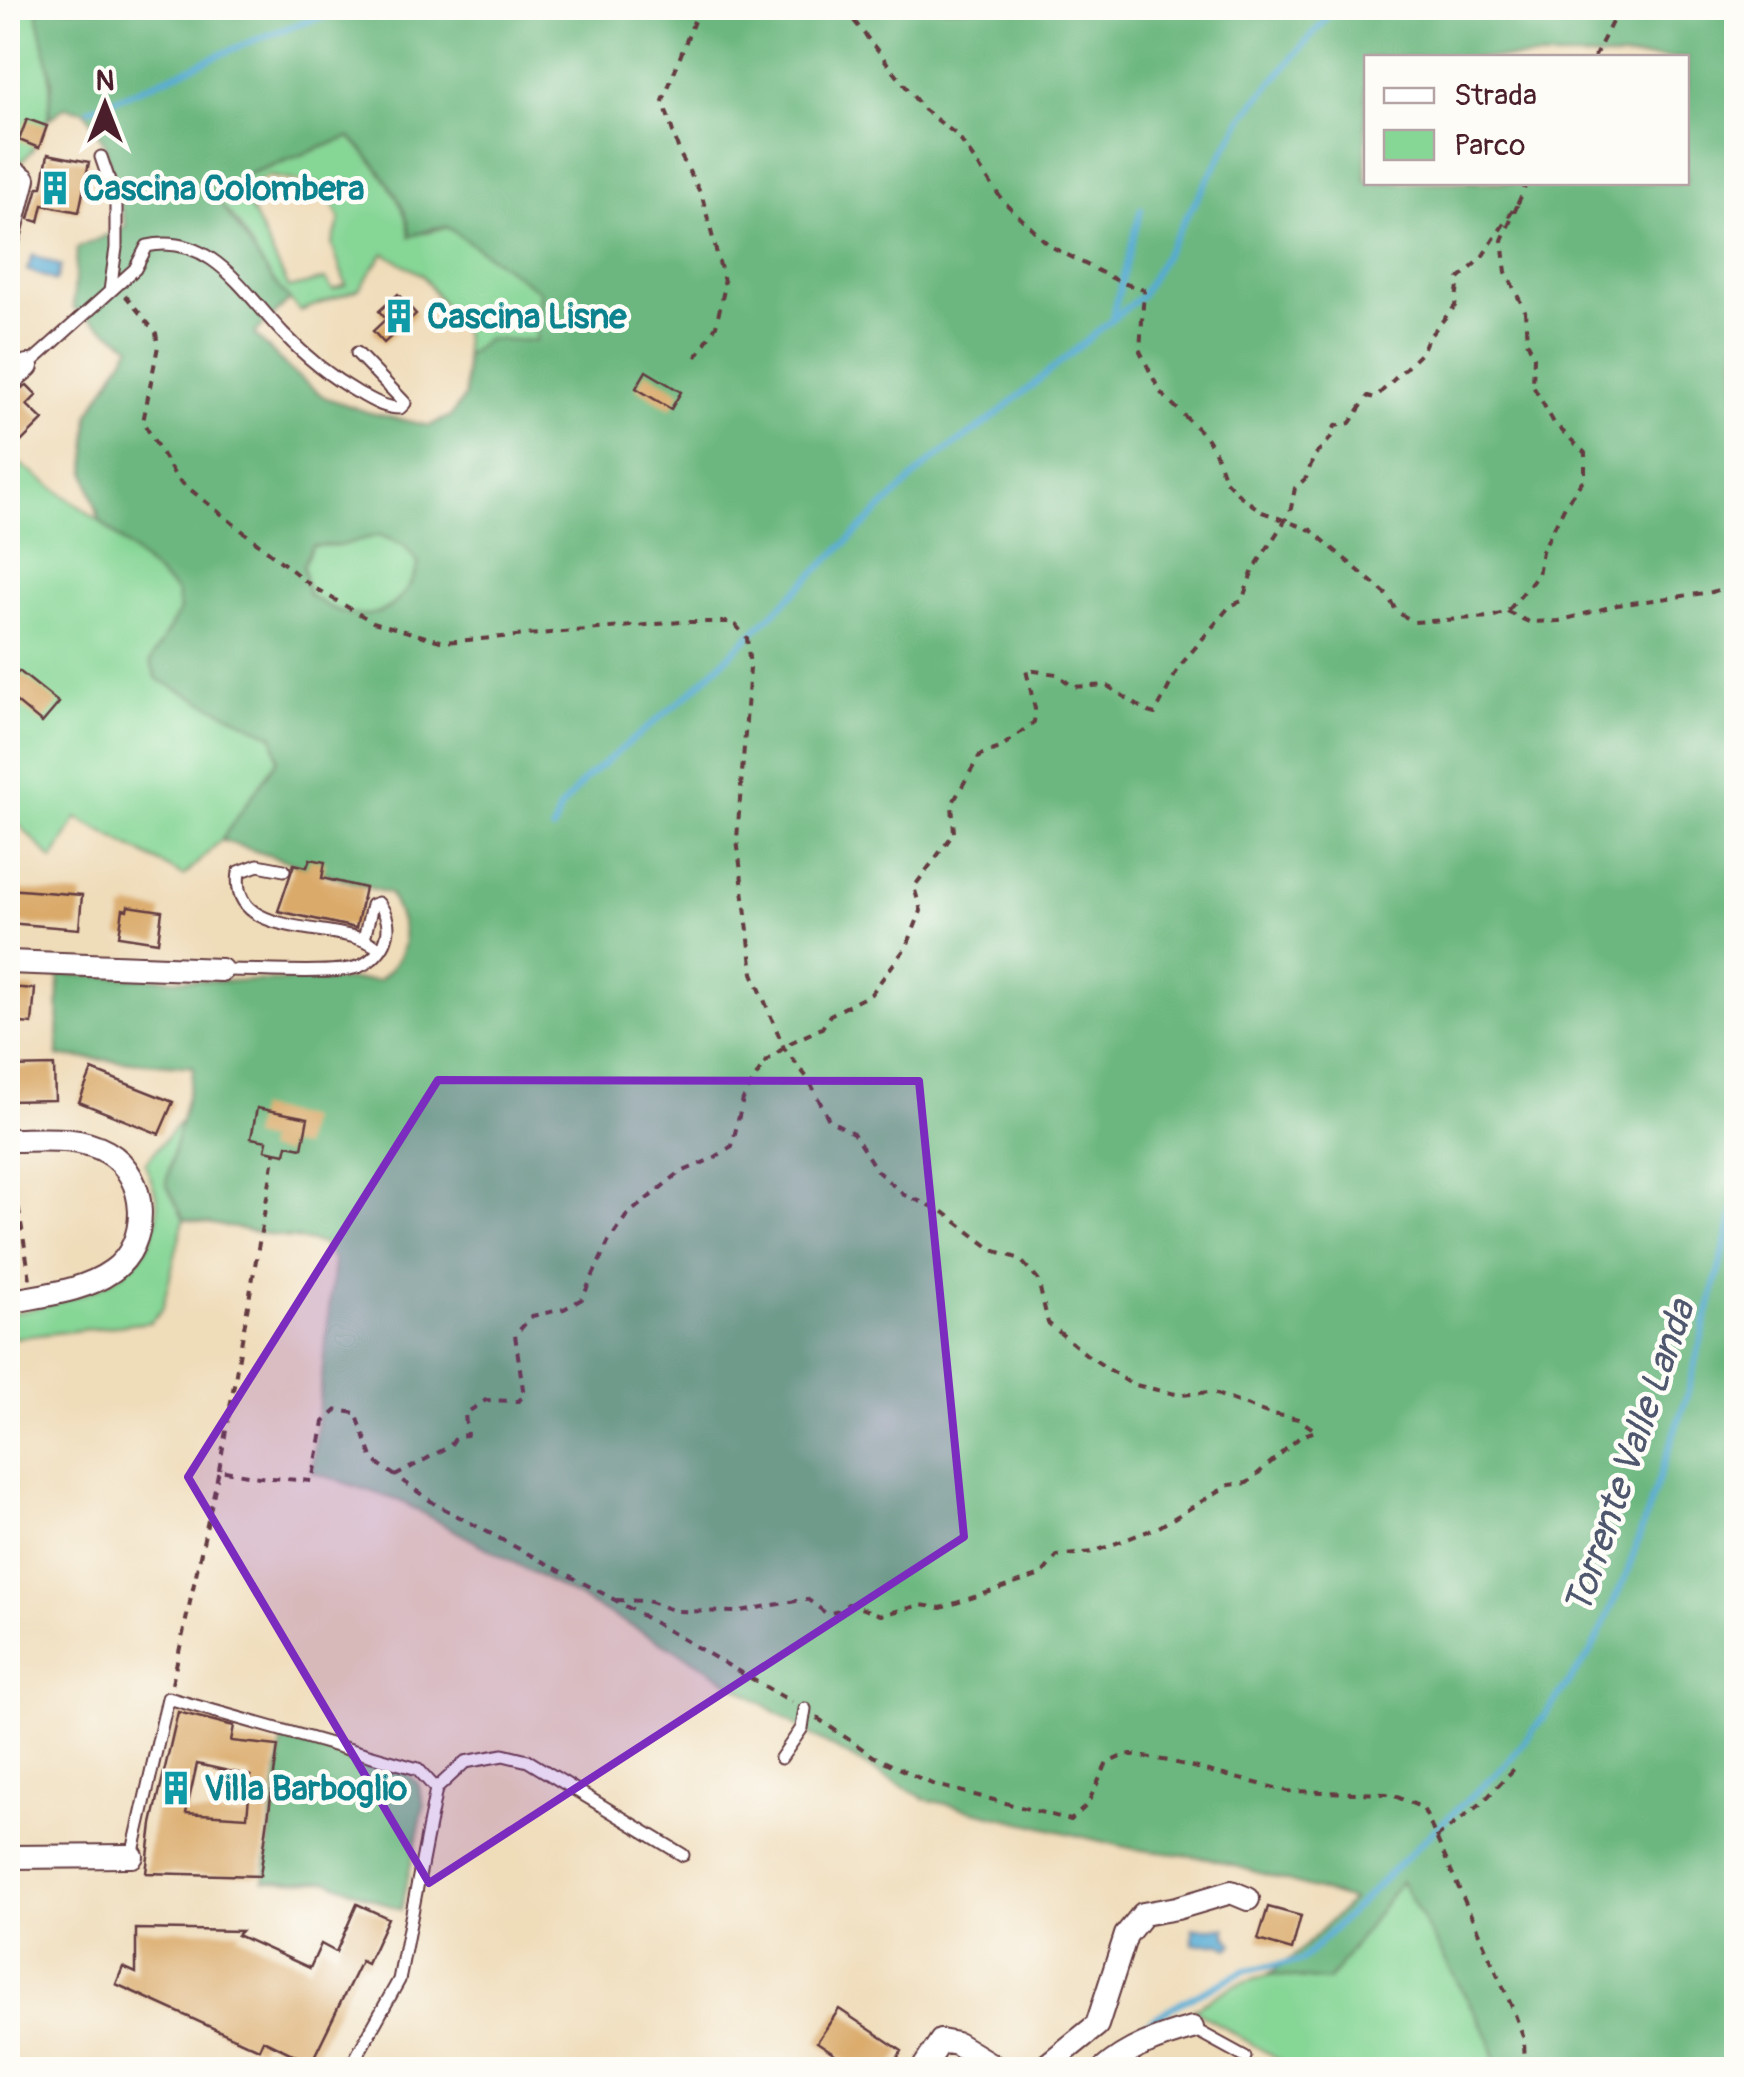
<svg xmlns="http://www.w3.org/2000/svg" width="1744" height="2077" viewBox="0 0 1744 2077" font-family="Pangolin,sans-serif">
<rect width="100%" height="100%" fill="#fdfcf7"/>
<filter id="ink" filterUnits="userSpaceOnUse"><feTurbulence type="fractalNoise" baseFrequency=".01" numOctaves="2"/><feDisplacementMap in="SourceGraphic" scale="20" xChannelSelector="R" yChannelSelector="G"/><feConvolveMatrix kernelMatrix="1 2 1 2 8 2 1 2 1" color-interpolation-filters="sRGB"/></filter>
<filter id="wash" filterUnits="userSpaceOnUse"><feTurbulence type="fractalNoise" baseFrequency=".0048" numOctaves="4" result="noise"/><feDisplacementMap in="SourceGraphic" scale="40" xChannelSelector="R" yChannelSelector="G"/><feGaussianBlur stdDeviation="2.25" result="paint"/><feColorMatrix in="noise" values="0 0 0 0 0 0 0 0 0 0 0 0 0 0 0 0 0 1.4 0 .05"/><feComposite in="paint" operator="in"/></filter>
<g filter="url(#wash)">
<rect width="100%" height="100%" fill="#efdcb9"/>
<path fill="#86d696" stroke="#687a60" stroke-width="2.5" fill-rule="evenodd" d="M8 8H36C49 68 69 122 15 168L8 164Z
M350 137C372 158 409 206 410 236L447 227 540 290 536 341 488 339 465 356 464 334 422 275 384 253 359 289 300 311 268 277 238 224 214 197 250 174ZM268 176 324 186 340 220 332 245 346 285 333 290 325 279 289 288 241 189Z
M13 459 100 521 177 592 180 610 150 662 157 678 273 736 278 759 221 840 184 876 77 818 53 860 8 813V464Z
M379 535 404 545 419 564C399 623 356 628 308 594L303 565 312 545H342Z
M183 1118 166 1183 184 1219 162 1310 150 1322 12 1338 8 1341V1314C63 1302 148 1286 157 1217 160 1199 151 1180 145 1163Z
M1401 1880 1490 2040 1497 2069H1289L1279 2060 1193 2009 1233 1986 1269 1975 1328 1981Z"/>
<path fill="#6cb77f" stroke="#5b6b55" stroke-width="2.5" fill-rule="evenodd" d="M36 8H1736V2069H1497L1490 2040 1401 1881 1328 1981 1269 1975 1299 1952 1352 1900 1208 1858 1134 1849 925 1799 818 1739 696 1661 400 1501 312 1472 334 1262 323 1244 184 1219 166 1183 194 1067 58 1056 59 974 220 981 379 980C413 950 407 933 390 894L221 840 278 759 273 736 157 679 150 662 180 610 177 592 100 521 86 473 89 414 131 346 73 308 77 248 126 227 104 143 85 111 65 107 49 119 52 82ZM1366 58H1686V182H1366ZM350 137C372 158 410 206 410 237L433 228 447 227 540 291 536 341 488 339 465 356V396L451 416 429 426 367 412 324 397 292 372 254 334 290 300C260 269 244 230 215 197L250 173ZM379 535 404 545 419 564C399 623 355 628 308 594L303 565 312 546 342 545Z
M283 1733 405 1771 418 1784 424 1806 401 1910 329 1881H264Z"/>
<path fill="#57abd3" stroke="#50657f" stroke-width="2.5" d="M33 255 61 266 56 281 27 270Z
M1193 1928H1226V1935L1234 1944 1229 1948 1222 1944H1193Z"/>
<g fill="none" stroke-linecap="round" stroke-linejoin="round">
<path stroke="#57abd3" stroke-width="6" d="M89 109C182 76 261 28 359 8
M1112 318 1141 209
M553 830 560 809 586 778 690 693 929 463 989 421 1141 296 1246 113 1335 8
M1076 2070 1172 2007 1246 1970 1301 1961 1432 1832 1506 1765 1544 1716 1591 1652 1627 1573 1687 1395 1736 1204"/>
</g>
<g id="blocks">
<path fill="#daaa6b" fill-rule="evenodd" d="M27 119 47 126 39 148 19 140Z
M48 154 89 162 79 212 43 205 39 222 29 219 38 187H42Z
M398 294 416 314 384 343 373 331 386 319 379 311Z
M646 371 681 392 671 409 636 388Z
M27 385 37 395 27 405 43 420 8 455V396Z
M19 671 59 703 42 723 8 695V685Z
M310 859 325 862 322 878 365 888 356 928 278 911 294 864 307 867Z
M8 889 82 895 79 929 8 923Z
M128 906 162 911 158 942 119 936 123 909 127 910Z
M8 987 35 989 32 1024 8 1022Z
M54 1066 55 1100 8 1101V1067Z
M92 1070 173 1102 159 1134 79 1102Z
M257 1108 308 1118 302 1148 287 1145 285 1154 265 1150 267 1141 251 1138Z
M178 1712 234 1726 231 1741 278 1746 260 1876 146 1873 152 1824ZM197 1764 251 1776 247 1817 186 1813Z
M357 1904 388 1918 367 1964 361 1961 311 2063 263 2040 259 2049 116 1984 123 1967 136 1973V1929L241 1931 237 1935 310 1968 321 1944 336 1952Z
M1268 1907 1301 1916 1292 1950 1258 1940Z
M839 2009 902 2051 889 2070H859L817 2042Z"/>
</g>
</g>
<g filter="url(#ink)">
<use href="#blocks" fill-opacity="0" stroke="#633b40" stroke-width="2.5"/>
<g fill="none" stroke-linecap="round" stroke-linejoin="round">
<g stroke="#633b40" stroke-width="15">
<path id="service" d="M101 157 116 201V248L110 291
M27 366 135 269 147 246C211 232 245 294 284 334 306 357 329 376 357 392 372 400 383 408 400 408L405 403 357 353
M284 870 258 865 239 872C228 944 345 918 379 949
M221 970C251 969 337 976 360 966 371 962 383 949 386 939 391 926 386 912 378 903L372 905 364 939
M781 1758 802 1728 805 1709
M132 1856 168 1698 418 1769 436 1789
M1192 2028 1245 2057
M349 2070 399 1980 436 1789 465 1762 503 1755 528 1761 683 1855"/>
</g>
<g stroke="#633b40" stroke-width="26">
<path id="minor" d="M8 168 24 179 8 242
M8 381 27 366
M8 962 221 970
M8 1140C41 1140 77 1135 107 1152 149 1176 151 1244 112 1271 83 1292 41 1295 8 1302
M8 1857 132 1856
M922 2070 941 2041 957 2044 1000 2070
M1041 2070 1097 2025 1126 1935 1143 1914 1177 1908 1231 1892 1248 1899
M1103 2070C1128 2048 1159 2037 1192 2028"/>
</g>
<path stroke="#633b40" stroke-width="4" stroke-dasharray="8 8" stroke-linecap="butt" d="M844 8 924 110 957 135 1003 201 1050 246 1120 282 1144 290 1140 351 1160 392 1205 436 1215 451 1225 480 1238 494 1262 512 1311 530 1387 595 1397 612 1414 622 1491 617 1507 612 1538 575 1542 551 1566 504 1585 477V453L1554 423 1533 386 1534 356 1527 341 1525 311 1506 272 1502 240 1518 204
M1594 58 1619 8
M125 295 156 333 158 346 143 422 177 479 313 587 373 622 444 642 681 622H733L747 638 750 668 737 839 753 973 784 1048 809 1080 829 1120 853 1133 877 1171 904 1195 941 1210 993 1250 1020 1259 1038 1280 1048 1323 1087 1355 1131 1384 1180 1395 1211 1392 1267 1413 1299 1419 1316 1431 1301 1436 1247 1483 1229 1485 1159 1527 1093 1552 1057 1556 1041 1575 941 1608 921 1605 881 1615 848 1604 839 1611 827 1614 807 1599 735 1612 675 1611 648 1601 615 1600
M696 357 716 326 725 285 702 196 680 154 663 101 699 8
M1507 612 1529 622 1559 621 1617 605 1712 592 1736 584
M11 1160 30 1279
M219 1470 275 1152
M395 1476 450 1446 457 1436 467 1435 465 1414 486 1400 518 1401 524 1396 515 1335 532 1316 564 1309 582 1299 609 1241 627 1215 679 1173 714 1158 732 1146 743 1099 764 1063 790 1043 822 1028 830 1015 871 994 907 946 921 911 914 887 954 833 952 804 980 755 1000 748 1034 722 1035 709 1026 670 1057 674 1073 687 1106 685 1148 712 1155 714 1179 667 1230 606 1242 601 1253 570 1290 513 1295 488 1306 478 1314 456 1330 439 1335 426 1350 423 1368 396 1375 398 1422 352 1428 338 1455 306 1459 279 1480 260 1519 201 1527 182
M172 1684 219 1470 259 1477 312 1481 324 1422 337 1410 356 1413 373 1460 435 1504 615 1600 792 1702
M817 1718 873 1756 932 1784 1071 1820 1087 1805 1107 1763 1127 1754 1169 1761 1287 1791 1390 1794 1423 1808 1512 2007 1524 2038 1525 2070
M1436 1838 1483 1802 1514 1769"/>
<use href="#service" stroke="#fff" stroke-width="11"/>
<use href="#minor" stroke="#fff" stroke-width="22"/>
</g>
</g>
<path fill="#7b2cbf" fill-opacity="0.2" stroke="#7b2cbf" stroke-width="8" stroke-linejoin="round" d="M438 1080 919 1081 964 1537 429 1883 188 1477Z"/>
<defs>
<g id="building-bare" transform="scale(2.7)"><path d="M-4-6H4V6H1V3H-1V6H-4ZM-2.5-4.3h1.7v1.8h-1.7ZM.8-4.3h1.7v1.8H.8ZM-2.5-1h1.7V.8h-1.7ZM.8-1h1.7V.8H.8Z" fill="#0f9aa8" stroke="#fdfcf7" stroke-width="2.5" paint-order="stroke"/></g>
</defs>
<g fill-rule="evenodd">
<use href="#building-bare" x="55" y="188"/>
<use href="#building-bare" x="399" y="316"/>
<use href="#building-bare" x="176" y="1788"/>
</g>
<g text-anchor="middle" stroke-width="9" stroke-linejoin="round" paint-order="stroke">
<g font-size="35" font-weight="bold" fill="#0d838f" stroke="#fdfcf7" text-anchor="start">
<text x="83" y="200">Cascina Colombera</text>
<text x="427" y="328">Cascina Lisne</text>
<text x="204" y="1800">Villa Barboglio</text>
</g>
<g font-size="38" font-style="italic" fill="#4f576e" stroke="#fdfcf7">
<text transform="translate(1629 1457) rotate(-71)" y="13">Torrente Valle Landa</text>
</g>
</g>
<rect width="1744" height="2077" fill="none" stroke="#fdfcf7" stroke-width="40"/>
<rect x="1364" y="55" width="325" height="130" fill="#fdfcf7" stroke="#b5a4a5" stroke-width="2.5"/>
<rect x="1384" y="88" width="50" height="15" fill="#ffffff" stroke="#b5a4a5" stroke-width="2.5"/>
<text x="1454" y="105" font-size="30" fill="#4a1f2b">Strada</text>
<rect x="1384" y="130" width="50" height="30" fill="#86d696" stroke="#b5a4a5" stroke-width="2.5"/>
<text x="1454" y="155" font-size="30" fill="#4a1f2b">Parco</text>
<g transform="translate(105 105)" stroke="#fdfcf7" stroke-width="8" paint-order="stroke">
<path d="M0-8L18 38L0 25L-18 38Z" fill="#4a1f2b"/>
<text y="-15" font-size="28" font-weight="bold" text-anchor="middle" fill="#4a1f2b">N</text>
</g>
</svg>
